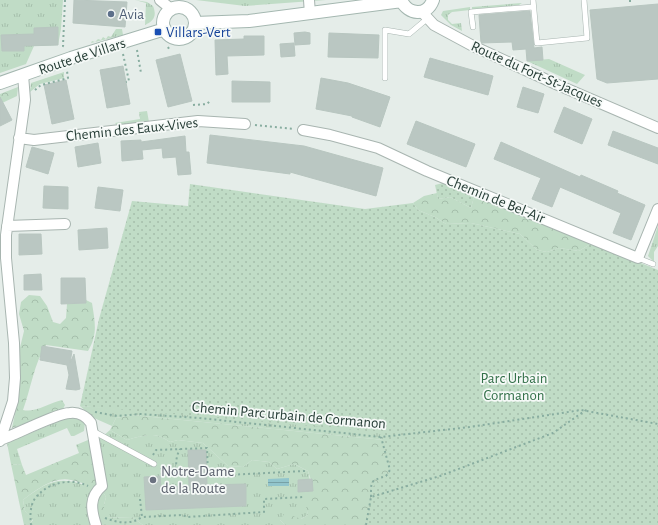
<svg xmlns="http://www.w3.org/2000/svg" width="658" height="525" viewBox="0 0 658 525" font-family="'Alegreya Sans',sans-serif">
<defs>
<pattern id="grass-tufts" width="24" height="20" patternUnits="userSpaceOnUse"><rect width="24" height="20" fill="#c0dcc6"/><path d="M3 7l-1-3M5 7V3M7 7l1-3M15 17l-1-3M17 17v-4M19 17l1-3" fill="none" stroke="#a5beab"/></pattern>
<pattern id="forest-crowns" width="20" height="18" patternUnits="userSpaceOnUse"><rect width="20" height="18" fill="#c0dcc6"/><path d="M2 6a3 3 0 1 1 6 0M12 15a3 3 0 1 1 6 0" fill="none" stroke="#a5beab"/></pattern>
<pattern id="park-dots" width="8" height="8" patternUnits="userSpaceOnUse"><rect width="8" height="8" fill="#c0dcc6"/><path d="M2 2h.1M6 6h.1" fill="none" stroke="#a5beab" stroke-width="1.8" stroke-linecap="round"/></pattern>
<pattern id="water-rules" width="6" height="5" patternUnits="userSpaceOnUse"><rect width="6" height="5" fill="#92c5cc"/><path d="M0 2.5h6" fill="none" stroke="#77a1a6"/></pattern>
</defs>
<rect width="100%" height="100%" fill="#e5ede9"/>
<path fill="url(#grass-tufts)" d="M0 0H63L61 29 58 45 34 46 26 64 0 73Z
M135 0 147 2 153 6C157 16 154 21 145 25L146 3Z
M196 0H326L245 6Z
M522 3 519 5 472 10V7Z
M470 7V10L452 12 448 15V20L452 24 461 23 462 31 451 25 441 15 443 11Z
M116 29H122L123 35 91 43 92 41 95 42 98 39 101 40 103 37 106 39 108 36 111 37Z
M549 59 585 75 577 84 527 61Z
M64 72V78L40 84 30 92 31 83Z
M147 111 149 122 118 126 115 123 140 119 139 112Z
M658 226V246L654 252V262L648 256Z
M80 406 95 407 658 429 384 440 132 415 116 418 112 426 94 418Z
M75 417 85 423 84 431 74 436H71L67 428 17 449 22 465 11 464 7 443 64 419Z
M110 430 127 440C145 435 154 431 170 442L178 440 203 443 228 466 243 467 252 460 269 462 277 469 294 464 308 471C313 486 305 499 308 515L301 519 280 520 285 525H143L132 517 104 518V505L106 497 103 492 99 493 94 525H29L33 520 25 511 23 500C44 484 57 475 84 485L96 442Z"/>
<path fill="url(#forest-crowns)" d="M18 87 17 96 0 104V94Z
M437 193 438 199 450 197 471 208 474 197 592 243 579 251 559 248 547 252 537 250 520 234 471 223 446 224 435 217 418 210 413 203 424 196Z
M29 295 40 296 47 306 53 322 60 324 66 318 67 304 86 303V300L92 303C95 323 98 334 88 351L46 345C34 364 31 388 23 410 35 413 49 403 62 400L65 405 62 411 12 428 18 400V356L24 331 19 314 21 302Z
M132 415 384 440 544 427 366 525H285L280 520 285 513 301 519 308 515 306 506 299 495 303 487 311 480 308 471 294 464 277 469 269 462 252 460 243 467 228 466 203 443 178 440 170 442C154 431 145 435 127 440L110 430 116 418Z
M88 440 96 442 99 483C84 485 84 483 71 480 54 476 36 490 23 500L25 511 33 519 29 525H24L11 464 22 465 26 475 79 453 76 445Z
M99 492H103L106 497 104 505V518L132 517 143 525H94L84 510 89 498Z"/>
<path fill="url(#park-dots)" d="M443 183 474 197 471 208 450 197 438 199 435 185Z
M190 184 365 209 413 203 418 210 435 217 446 224 471 223 520 234 537 250 547 252 559 248 579 251 592 243 658 270V525H365L372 487 392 474 380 432 80 406 99 319 132 201 188 206Z"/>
<path fill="url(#water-rules)" d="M289 478V486H268V479Z"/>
<path fill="#bac7c2" stroke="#b8c6c0" d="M74 0 127 2 125 27 73 23Z
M658 4V79L607 83 597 79 590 10Z
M530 11 534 48 542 47 543 60 527 61 526 49 513 50 512 42 481 43 479 15Z
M58 27V45L24 46V51H2L1 35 34 34V28Z
M305 32 310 33V44L295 45 294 33Z
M329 33 379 35 378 58 328 57Z
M244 36H264V55L227 56 228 74 216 75 215 40 244 39Z
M294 43 295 56 281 57 280 44Z
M180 54 192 101 168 107 156 60Z
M430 58 493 76 488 95 424 77Z
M123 66 130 104 107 108 100 70Z
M321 78 348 83 390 97 380 127 352 117V116L316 109Z
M66 80 74 119 52 124 44 85Z
M232 81 270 82V102H232Z
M523 87 544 94 538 113 517 107Z
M0 97 12 120 0 126Z
M564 107 592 119 582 144 554 132Z
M416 121 475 144 466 167 407 144Z
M613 131 658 148V164L608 145Z
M210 135 304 146 383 168 376 196 290 172V174L207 163Z
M185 136 186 152H189L191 174 178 175 176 157 163 158 162 148 142 150 143 159 122 161 121 141 141 140V142Z
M501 142 580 177 581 175 618 191 617 193 645 205 631 240 613 233 621 213 560 187 552 207 532 199 541 178 494 159Z
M98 143 101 163 78 167 75 147Z
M32 147 54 153 48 174 26 167Z
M44 186 68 187V209L43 208Z
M98 187 123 190 120 211 95 208Z
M107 228 108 248 79 250 78 230Z
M19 234H41L42 254 19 255Z
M41 274 42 290H24V275Z
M61 278H85L86 303 61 304Z
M42 346 72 351 70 363 74 354 80 389 76 390 66 389 69 375 67 365 40 360Z
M188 450H206L207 485 246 484V506L146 510 144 477 160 476 161 487 189 486Z
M312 479 313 491 298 492V480Z"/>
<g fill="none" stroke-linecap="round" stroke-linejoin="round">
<g stroke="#a8b5b0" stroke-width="6">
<path id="service" d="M533 0 537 43 587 38 584 0
M473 27 471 12 533 7
M385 78V30L409 34 428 18
M638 258 653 264
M93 431 154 464"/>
</g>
<g stroke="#a8b5b0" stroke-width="12">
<path id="minor" d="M160 0 171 9
M309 0 310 14
M422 12 434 25 473 46 558 85 658 128
M303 130 330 135 378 148 427 171 638 258 658 209
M19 138 34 140 198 121 245 124
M7 226 65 224
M0 440C15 435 57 413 70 413 78 412 86 416 91 423L102 486C89 497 91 510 96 525
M0 441 13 401 15 378 14 343 6 258V235L25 100 23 75"/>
</g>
<g stroke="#a4b7b0" stroke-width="14">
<path id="secondary" d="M401 0C408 15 427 17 433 0
M163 23a16 16 0 1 1 32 0a16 16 0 1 1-32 0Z
M195 23 249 21 402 1
M0 83 71 58 165 29"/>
</g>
<path stroke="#88ada0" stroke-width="2" stroke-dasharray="2 3" stroke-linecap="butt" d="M65 0 63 46 65 47
M630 0V5
M168 47 169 49
M137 50 141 73
M123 54 129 81 126 82
M35 90 41 85 68 78 67 71
M193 105 207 104 210 101
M255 125 294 129
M95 412 117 416 140 414 199 418 381 437 470 427 581 410 658 424
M153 455 156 450 207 448 208 476 305 471
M161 468 165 474H187
M174 474C178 465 174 460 180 449
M371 497C371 481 370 481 386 476L390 470 381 437
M140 499 142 517 183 515 187 517 264 512V499L304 497
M105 518C118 523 131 525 142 517
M31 525C30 517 30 507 34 500 45 483 70 477 88 486
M366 525 371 497 440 476 553 433 586 410"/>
<use href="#service" stroke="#fff" stroke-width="5"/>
<use href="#minor" stroke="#fff" stroke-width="10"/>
<use href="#secondary" stroke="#fff" stroke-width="12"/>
</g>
<circle fill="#5c6f8a" stroke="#f5f9f7" stroke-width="1.5" cx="111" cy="14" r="4"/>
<rect fill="#1a4fb4" stroke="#f5f9f7" stroke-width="1.5" x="154" y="28" width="8" height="8" rx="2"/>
<circle fill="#6b7280" stroke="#f5f9f7" stroke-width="1.5" cx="153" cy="480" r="4"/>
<g text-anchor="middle" stroke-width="3.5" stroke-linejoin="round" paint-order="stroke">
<g font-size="15" fill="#4e5e75" stroke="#f5f9f7" text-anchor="start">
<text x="119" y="19">Avia</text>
</g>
<g font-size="15" fill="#164399" stroke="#f5f9f7" text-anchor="start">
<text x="166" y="37">Villars-Vert</text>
</g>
<g font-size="15" fill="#263d36" stroke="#f5f9f7">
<text transform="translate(82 56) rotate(-18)" y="5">Route de Villars</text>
<text transform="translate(537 74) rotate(24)" y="5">Route du Fort-St-Jacques</text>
<text transform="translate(132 129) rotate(-6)" y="5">Chemin des Eaux-Vives</text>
<text transform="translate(496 199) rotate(22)" y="5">Chemin de Bel-Air</text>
<text transform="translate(289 415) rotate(5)" y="5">Chemin Parc urbain de Cormanon</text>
</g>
<g font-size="15" fill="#337049" stroke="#f5f9f7">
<text x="514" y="383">Parc Urbain<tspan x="514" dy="17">Cormanon</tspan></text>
</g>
<g font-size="15" fill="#5b616d" stroke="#f5f9f7" text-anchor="start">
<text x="161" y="476">Notre-Dame<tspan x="161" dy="17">de la Route</tspan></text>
</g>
</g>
</svg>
